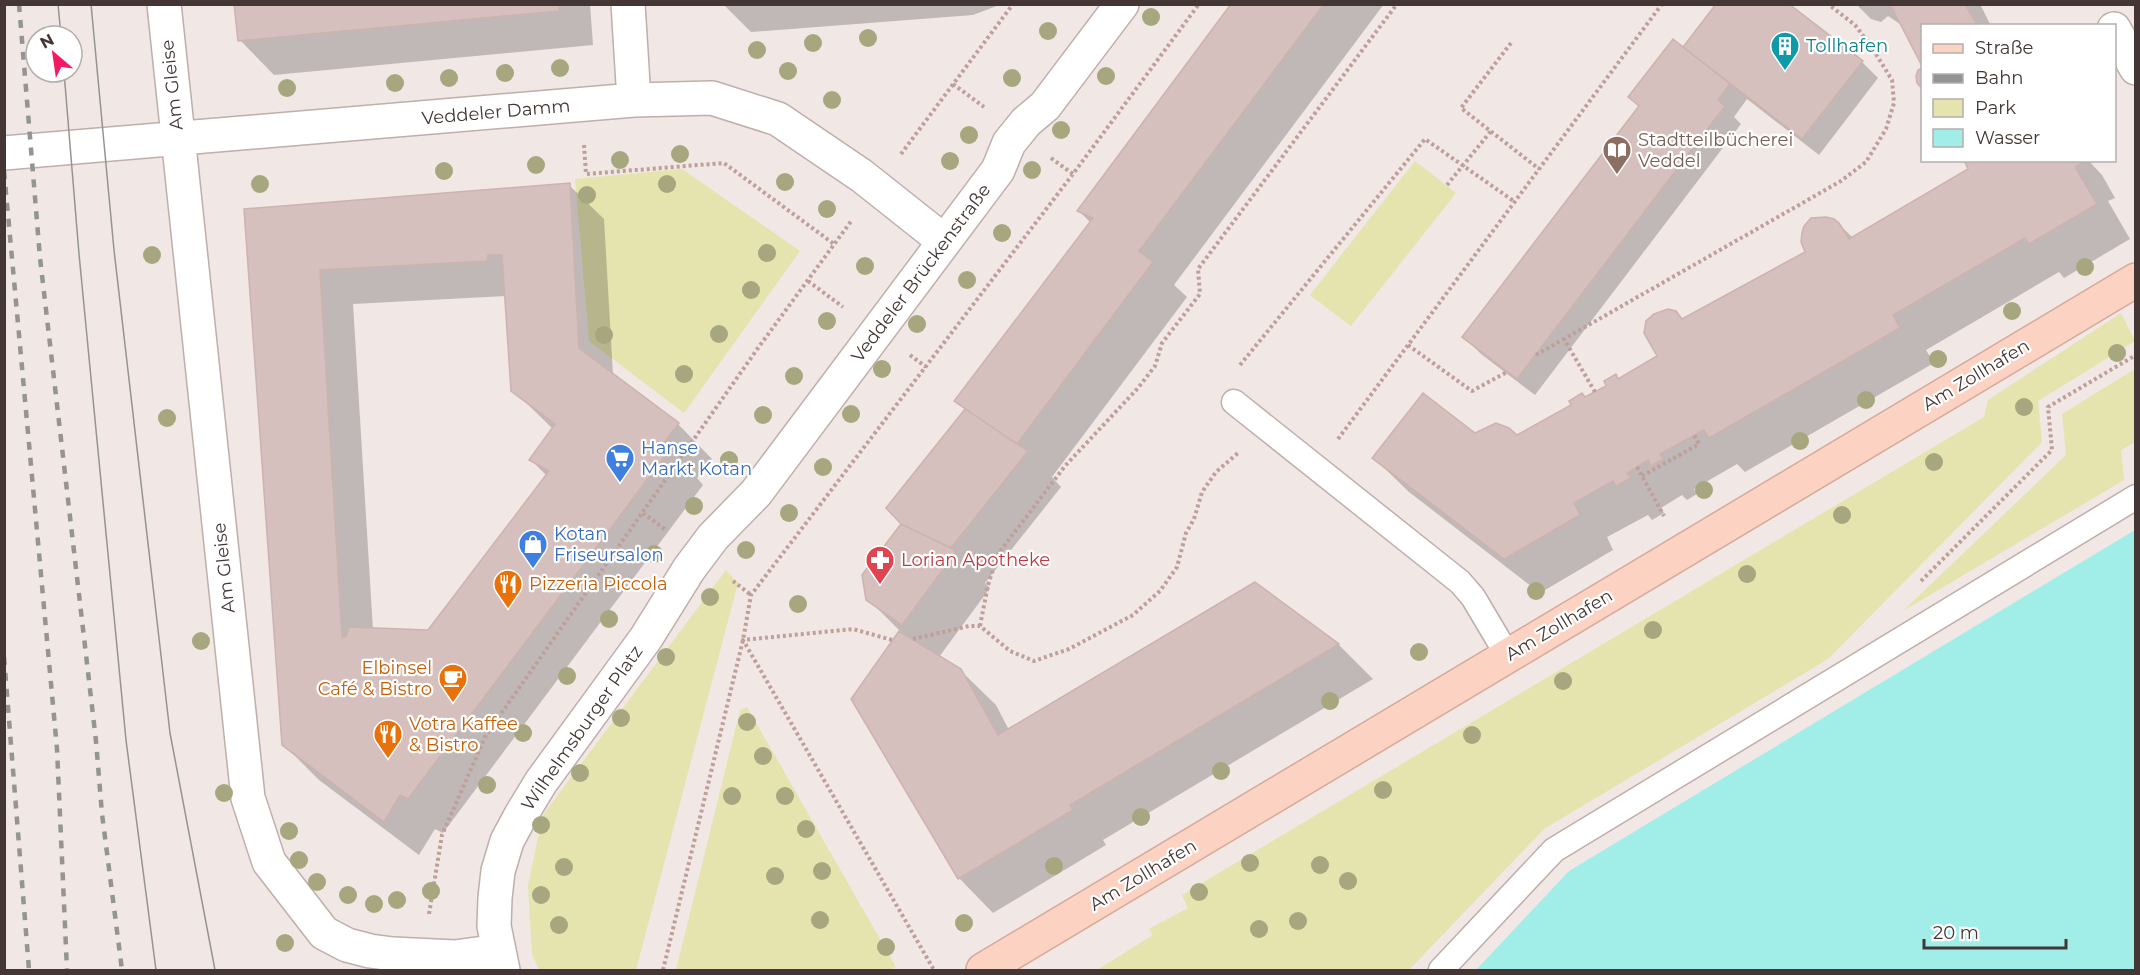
<svg xmlns="http://www.w3.org/2000/svg" width="2140" height="975" viewBox="0 0 2140 975" font-family="Montserrat,sans-serif">
<rect width="100%" height="100%" fill="#f1e7e4"/>
<path fill="#e5e3ae" d="M1415 161 1456 193 1351 326 1310 295Z
M682 169 800 251 684 413 589 341 575 179Z
M2121 313 2135 341 2038 401 2042 442 1828 659 1544 829 1409 970H1097L1153 935 1149 929 1188 908 1182 895 1984 417 1988 400Z
M2135 369V442L2121 450 2124 480 1903 611 2066 455 2062 414Z
M726 570 738 583 636 970H539L532 954 528 885 543 815Z
M747 707 896 967 889 970H676L740 710Z"/>
<path fill="#a1ede8" d="M2135 530V970H1476L1569 871Z"/>
<path fill="#0003" fill-rule="evenodd" d="M236 4H590L593 45 274 75 240 40Z
M723 4H1002L973 15 751 32Z
M1233 4H1384L1174 285 1187 297 1052 477 1061 487 985 583 990 588 939 657 960 670 996 705 1009 730 1255 584 1339 645 1373 679 1103 840 1106 845 993 913 959 878 852 699 900 631 868 599 903 524 966 410 956 401 1091 223 1079 211Z
M1856 4H1980L1991 26H1922V63L1903 26 1888 16 1881 22 1871 19Z
M1684 49 1862 62 1878 78 1819 155 1747 99 1734 117 1741 124 1535 395 1481 354 1464 337 1640 107 1630 97Z
M1965 160H2088L2102 175 2115 198 2108 201 2130 239 2064 278 2059 272 1926 350 1934 363 1745 472 1737 464 1694 489 1697 494 1687 500 1682 495 1661 508 1664 513 1652 520 1648 515 1607 537 1613 550 1540 593 1409 492 1374 458 1474 435 1517 437 1608 386 1615 376 1619 380 1659 357 1683 320 1807 252 1839 224 1853 238 1970 169Z
M569 185 604 219 613 375 678 424 712 459 697 478 703 485 443 833 435 829 419 855 319 780 284 745 246 211ZM506 296 513 390 553 429 531 460 547 476 429 632 373 630 353 304Z"/>
<path fill="#d5c0bd" stroke="#cdb2ad" stroke-width="1.5" fill-rule="evenodd" d="M234 4H559V11L238 41Z
M1231 4H1324L1139 251 1153 262 1017 444 954 401 1093 218 1077 211Z
M1716 4H1789L1863 61 1802 139 1683 47Z
M1886 4H1965L1978 26H1922V66L1892 8Z
M1673 39 1730 84 1718 100 1725 106 1517 379 1462 337 1639 106 1628 97Z
M1922 68V89L1917 83 1916 76 1918 70Z
M1964 160H2080L2082 163 2075 167 2097 204 2029 244 2025 238 1893 315 1900 328 1709 438 1704 430 1660 454 1663 459 1651 466 1648 460 1627 473 1631 478 1616 486 1613 481 1574 503 1580 515 1504 559 1372 458 1423 393 1475 433 1496 423 1509 428 1517 435 1571 405 1569 401 1582 393 1585 397 1606 386 1604 381 1616 374 1618 379 1657 356 1644 333 1646 321 1654 314 1668 309 1676 311 1682 319 1805 252 1801 242 1802 233 1804 226 1811 218 1826 217 1834 219 1839 223 1849 239 1968 169Z
M570 183 579 348 679 423 663 444 670 449 408 799 400 795 384 822 282 745 244 209ZM488 255H502L511 391 555 424 529 460 549 471 428 630 349 627 346 637H342L320 270 487 261Z
M965 409 1028 451 951 548 901 524 886 508Z
M901 524 951 548 956 552 902 625 866 600 862 575Z
M1255 582 1339 644 1070 805 1073 810 958 879 851 699 899 631 961 669 998 735Z"/>
<g fill="none" stroke-linecap="round" stroke-linejoin="round">
<g stroke="#bfaeaa" stroke-width="27">
<path id="lane" d="M1234 402 1460 582 1473 597 1508 656
M1441 970 1554 850 2136 497"/>
</g>
<g stroke="#bfaeaa" stroke-width="36">
<path id="street" d="M164 4 248 798 269 862 324 933 347 945 370 951 393 954 455 957 498 951
M628 4 634 100
M2114 29 2136 68
M4 153 634 100 712 98 778 119 862 176 944 241
M503 970 494 926 495 898 498 871 507 841 521 815 541 782 646 638 689 569 713 537 756 493 998 170 1009 143 1026 122 1045 106 1122 4"/>
</g>
<g stroke="#d6a999" stroke-width="36">
<path id="secondary" d="M983 970 2136 280"/>
</g>
<path stroke="#be9f99" stroke-width="4" stroke-dasharray="3 3" stroke-linecap="butt" d="M1511 43 1461 108 1539 169
M953 84 984 107
M584 145 586 174 724 163 834 244
M901 154 1013 4
M1051 158 1073 174
M1447 185 1491 131
M808 281 843 307
M1408 345 1472 391 1507 372
M910 355 926 367
M1536 355 1564 339
M1240 365 1425 139 1515 202
M1595 392 1564 339 1841 181 1866 162 1886 129 1894 103 1892 80 1871 46 1855 25 1828 4
M1338 439 1662 4
M1637 467 1664 516
M1642 476 1699 444 1694 435
M643 513 667 531
M733 581 751 595
M1921 581 2052 450 2048 407 2136 355
M980 626 988 585 998 554 1065 466 1138 388 1155 366 1162 343 1200 294 1198 269 1397 4
M913 639 969 626H980L1010 651 1034 661 1069 649 1133 615 1160 591 1177 567 1186 533 1194 519 1202 492 1216 472 1238 453
M892 640 853 629 743 640 934 970
M429 914 442 835 486 735 758 348 852 220
M663 970 743 640 751 595 1073 174 1199 4"/>
<use href="#lane" stroke="#fff" stroke-width="24"/>
<use href="#street" stroke="#fff" stroke-width="33"/>
<use href="#secondary" stroke="#fcd3c3" stroke-width="33"/>
<path stroke="#949494" stroke-width="1.5" d="M58 4 61 36
M91 4 114 250 170 733 215 970
M64 72 79 254 126 740 156 970"/>
<path stroke="#949494" stroke-width="4.5" stroke-dasharray="8 8" stroke-linecap="butt" d="M19 4 40 258 96 741 102 814 122 970
M4 171 57 749 67 970
M4 657 29 970"/>
</g>
<g fill="#a6a77e">
<circle cx="1151" cy="17" r="9"/>
<circle cx="1048" cy="31" r="9"/>
<circle cx="868" cy="38" r="9"/>
<circle cx="813" cy="43" r="9"/>
<circle cx="757" cy="50" r="9"/>
<circle cx="560" cy="68" r="9"/>
<circle cx="788" cy="71" r="9"/>
<circle cx="505" cy="73" r="9"/>
<circle cx="1106" cy="76" r="9"/>
<circle cx="449" cy="78" r="9"/>
<circle cx="1012" cy="78" r="9"/>
<circle cx="395" cy="83" r="9"/>
<circle cx="287" cy="88" r="9"/>
<circle cx="832" cy="100" r="9"/>
<circle cx="1061" cy="130" r="9"/>
<circle cx="969" cy="135" r="9"/>
<circle cx="680" cy="154" r="9"/>
<circle cx="620" cy="160" r="9"/>
<circle cx="950" cy="161" r="9"/>
<circle cx="536" cy="165" r="9"/>
<circle cx="1032" cy="170" r="9"/>
<circle cx="444" cy="171" r="9"/>
<circle cx="785" cy="182" r="9"/>
<circle cx="260" cy="184" r="9"/>
<circle cx="667" cy="184" r="9"/>
<circle cx="587" cy="195" r="9"/>
<circle cx="827" cy="209" r="9"/>
<circle cx="1002" cy="233" r="9"/>
<circle cx="767" cy="253" r="9"/>
<circle cx="152" cy="255" r="9"/>
<circle cx="865" cy="266" r="9"/>
<circle cx="2085" cy="267" r="9"/>
<circle cx="967" cy="280" r="9"/>
<circle cx="751" cy="290" r="9"/>
<circle cx="2012" cy="311" r="9"/>
<circle cx="827" cy="321" r="9"/>
<circle cx="917" cy="324" r="9"/>
<circle cx="719" cy="334" r="9"/>
<circle cx="604" cy="335" r="9"/>
<circle cx="2117" cy="353" r="9"/>
<circle cx="1938" cy="359" r="9"/>
<circle cx="882" cy="369" r="9"/>
<circle cx="684" cy="374" r="9"/>
<circle cx="794" cy="376" r="9"/>
<circle cx="1866" cy="400" r="9"/>
<circle cx="2024" cy="407" r="9"/>
<circle cx="851" cy="414" r="9"/>
<circle cx="763" cy="415" r="9"/>
<circle cx="167" cy="418" r="9"/>
<circle cx="1800" cy="441" r="9"/>
<circle cx="729" cy="460" r="9"/>
<circle cx="1934" cy="462" r="9"/>
<circle cx="823" cy="467" r="9"/>
<circle cx="1704" cy="490" r="9"/>
<circle cx="694" cy="506" r="9"/>
<circle cx="789" cy="513" r="9"/>
<circle cx="1842" cy="515" r="9"/>
<circle cx="746" cy="550" r="9"/>
<circle cx="654" cy="554" r="9"/>
<circle cx="1747" cy="574" r="9"/>
<circle cx="1536" cy="591" r="9"/>
<circle cx="710" cy="597" r="9"/>
<circle cx="798" cy="604" r="9"/>
<circle cx="609" cy="619" r="9"/>
<circle cx="1653" cy="630" r="9"/>
<circle cx="201" cy="641" r="9"/>
<circle cx="1419" cy="652" r="9"/>
<circle cx="666" cy="657" r="9"/>
<circle cx="567" cy="676" r="9"/>
<circle cx="1563" cy="681" r="9"/>
<circle cx="1330" cy="701" r="9"/>
<circle cx="621" cy="718" r="9"/>
<circle cx="747" cy="722" r="9"/>
<circle cx="523" cy="733" r="9"/>
<circle cx="1472" cy="735" r="9"/>
<circle cx="763" cy="756" r="9"/>
<circle cx="1221" cy="771" r="9"/>
<circle cx="580" cy="773" r="9"/>
<circle cx="487" cy="785" r="9"/>
<circle cx="1383" cy="790" r="9"/>
<circle cx="224" cy="793" r="9"/>
<circle cx="732" cy="796" r="9"/>
<circle cx="785" cy="796" r="9"/>
<circle cx="1141" cy="817" r="9"/>
<circle cx="541" cy="825" r="9"/>
<circle cx="806" cy="829" r="9"/>
<circle cx="289" cy="831" r="9"/>
<circle cx="299" cy="860" r="9"/>
<circle cx="1250" cy="863" r="9"/>
<circle cx="1320" cy="865" r="9"/>
<circle cx="1054" cy="866" r="9"/>
<circle cx="564" cy="867" r="9"/>
<circle cx="822" cy="871" r="9"/>
<circle cx="775" cy="876" r="9"/>
<circle cx="1348" cy="881" r="9"/>
<circle cx="317" cy="882" r="9"/>
<circle cx="431" cy="891" r="9"/>
<circle cx="1199" cy="892" r="9"/>
<circle cx="348" cy="895" r="9"/>
<circle cx="541" cy="895" r="9"/>
<circle cx="397" cy="900" r="9"/>
<circle cx="374" cy="904" r="9"/>
<circle cx="820" cy="920" r="9"/>
<circle cx="1298" cy="921" r="9"/>
<circle cx="964" cy="923" r="9"/>
<circle cx="559" cy="925" r="9"/>
<circle cx="1259" cy="929" r="9"/>
<circle cx="285" cy="943" r="9"/>
<circle cx="886" cy="947" r="9"/>
</g>
<defs>
<g id="building-pin" transform="scale(1.5)"><path d="M0 17L-7.5 6A9.5 9.5 0 1 1 7.5 6Z" fill="#0f9aa8" stroke="#fff"/><path d="M-4-6H4V6H1V3H-1V6H-4ZM-2.5-4.3h1.7v1.8h-1.7ZM.8-4.3h1.7v1.8H.8ZM-2.5-1h1.7V.8h-1.7ZM.8-1h1.7V.8H.8Z" fill="#fff"/></g>
<g id="library-pin" transform="scale(1.5)"><path d="M0 17L-7.5 6A9.5 9.5 0 1 1 7.5 6Z" fill="#8d6e63" stroke="#fff"/><path d="M-6-4Q-3-5.5-.7-3.5V5Q-3 3-6 4ZM6-4Q3-5.5 .7-3.5V5Q3 3 6 4Z" fill="#fff"/></g>
<g id="supermarket-pin" transform="scale(1.5)"><path d="M0 17L-7.5 6A9.5 9.5 0 1 1 7.5 6Z" fill="#3f7fe0" stroke="#fff"/><path d="M-6-5.5h2.5l.6 2H6L4.5 2H-2.5L-4.4-4H-6ZM-1.5 3.2a1.3 1.3 0 1 0 .1 0ZM3 3.2a1.3 1.3 0 1 0 .1 0Z" fill="#fff"/></g>
<g id="shop-pin" transform="scale(1.5)"><path d="M0 17L-7.5 6A9.5 9.5 0 1 1 7.5 6Z" fill="#3f7fe0" stroke="#fff"/><path d="M-5-2.5h2.3a2.7 3.5 0 0 1 5.4 0H5L5.5 6h-11ZM-1.5-2.5h3a1.5 2.3 0 0 0-3 0Z" fill="#fff"/></g>
<g id="pharmacy-pin" transform="scale(1.5)"><path d="M0 17L-7.5 6A9.5 9.5 0 1 1 7.5 6Z" fill="#e0444e" stroke="#fff"/><path d="M-2-6h4v4h4v4h-4v4h-4v-4h-4v-4h4Z" fill="#fff"/></g>
<g id="restaurant-pin" transform="scale(1.5)"><path d="M0 17L-7.5 6A9.5 9.5 0 1 1 7.5 6Z" fill="#e8710a" stroke="#fff"/><path d="M-5-6h1v4h1v-4h1v4h1v-4h1v5L-1.5 .5V6h-2V.5L-5-1ZM5-6V6H3V1.5H1.5Q1.5-4 5-6Z" fill="#fff"/></g>
<g id="cafe-pin" transform="scale(1.5)"><path d="M0 17L-7.5 6A9.5 9.5 0 1 1 7.5 6Z" fill="#e8710a" stroke="#fff"/><path d="M-5.5-4.5H6V0H3Q3 3.5 0 3.5H-2.5Q-5.5 3.5-5.5 0ZM3-3.2v2h1.7v-2ZM-6 4.5H4V6H-6Z" fill="#fff"/></g>
</defs>
<g fill-rule="evenodd">
<use href="#building-pin" x="1785" y="46"/>
<use href="#library-pin" x="1617" y="150"/>
<use href="#supermarket-pin" x="620" y="458"/>
<use href="#shop-pin" x="533" y="544"/>
<use href="#pharmacy-pin" x="880" y="560"/>
<use href="#restaurant-pin" x="508" y="584"/>
<use href="#cafe-pin" x="453" y="678"/>
<use href="#restaurant-pin" x="388" y="734"/>
</g>
<g text-anchor="middle" stroke-width="4.5" stroke-linejoin="round" paint-order="stroke">
<g font-size="18" fill="#0d838f" stroke="#fff" text-anchor="start">
<text x="1806" y="52">Tollhafen</text>
</g>
<g font-size="18" fill="#433634" stroke="#fff">
<text transform="translate(172 85) rotate(-96)" y="6">Am Gleise</text>
<text transform="translate(496 112) rotate(-5)" y="6">Veddeler Damm</text>
<text transform="translate(921 273) rotate(-53)" y="6">Veddeler Brückenstraße</text>
<text transform="translate(1976 375) rotate(-31)" y="6">Am Zollhafen</text>
<text transform="translate(224 568) rotate(-96)" y="6">Am Gleise</text>
<text transform="translate(1559 625) rotate(-31)" y="6">Am Zollhafen</text>
<text transform="translate(582 728) rotate(-55)" y="6">Wilhelmsburger Platz</text>
<text transform="translate(1143 875) rotate(-31)" y="6">Am Zollhafen</text>
</g>
<g font-size="18" fill="#785e54" stroke="#fff" text-anchor="start">
<text x="1638" y="146">Stadtteilbücherei<tspan x="1638" dy="21">Veddel</tspan></text>
</g>
<g font-size="18" fill="#366cbe" stroke="#fff" text-anchor="start">
<text x="641" y="454">Hanse<tspan x="641" dy="21">Markt Kotan</tspan></text>
<text x="554" y="540">Kotan<tspan x="554" dy="21">Friseursalon</tspan></text>
</g>
<g font-size="18" fill="#be3a42" stroke="#fff" text-anchor="start">
<text x="901" y="566">Lorian Apotheke</text>
</g>
<g font-size="18" fill="#c56008" stroke="#fff" text-anchor="start">
<text x="529" y="590">Pizzeria Piccola</text>
<text x="432" y="674" text-anchor="end">Elbinsel<tspan x="432" dy="21">Café &amp; Bistro</tspan></text>
<text x="409" y="730">Votra Kaffee<tspan x="409" dy="21">&amp; Bistro</tspan></text>
</g>
</g>
<rect width="2140" height="975" fill="none" stroke="#433634" stroke-width="12"/>
<rect x="1921" y="24" width="195" height="138" fill="#ffffff" stroke="#b4afae" stroke-width="1.5"/>
<rect x="1933" y="44" width="30" height="9" fill="#fcd3c3" stroke="#b4afae" stroke-width="1.5"/>
<text x="1975" y="54" font-size="18" fill="#433634">Straße</text>
<rect x="1933" y="74" width="30" height="9" fill="#949494" stroke="#b4afae" stroke-width="1.5"/>
<text x="1975" y="84" font-size="18" fill="#433634">Bahn</text>
<rect x="1933" y="99" width="30" height="18" fill="#e5e3ae" stroke="#b4afae" stroke-width="1.5"/>
<text x="1975" y="114" font-size="18" fill="#433634">Park</text>
<rect x="1933" y="129" width="30" height="18" fill="#a1ede8" stroke="#b4afae" stroke-width="1.5"/>
<text x="1975" y="144" font-size="18" fill="#433634">Wasser</text>
<g transform="translate(54 54) rotate(331)"><circle r="28" fill="#ffffff" stroke="#b4afae" stroke-width="1.5"/>
<path d="M0-4.5L10 22L0 15L-10 22Z" fill="#f21a61"/>
<text y="-9" font-size="16" font-weight="bold" text-anchor="middle" fill="#433634">N</text>
</g>
<path d="M1924 939v9h142v-9" fill="none" stroke="#433634" stroke-width="3"/>
<text x="1933" y="939" font-size="18" fill="#433634" stroke="#ffffff" stroke-width="4.5" paint-order="stroke">20 m</text>
</svg>
